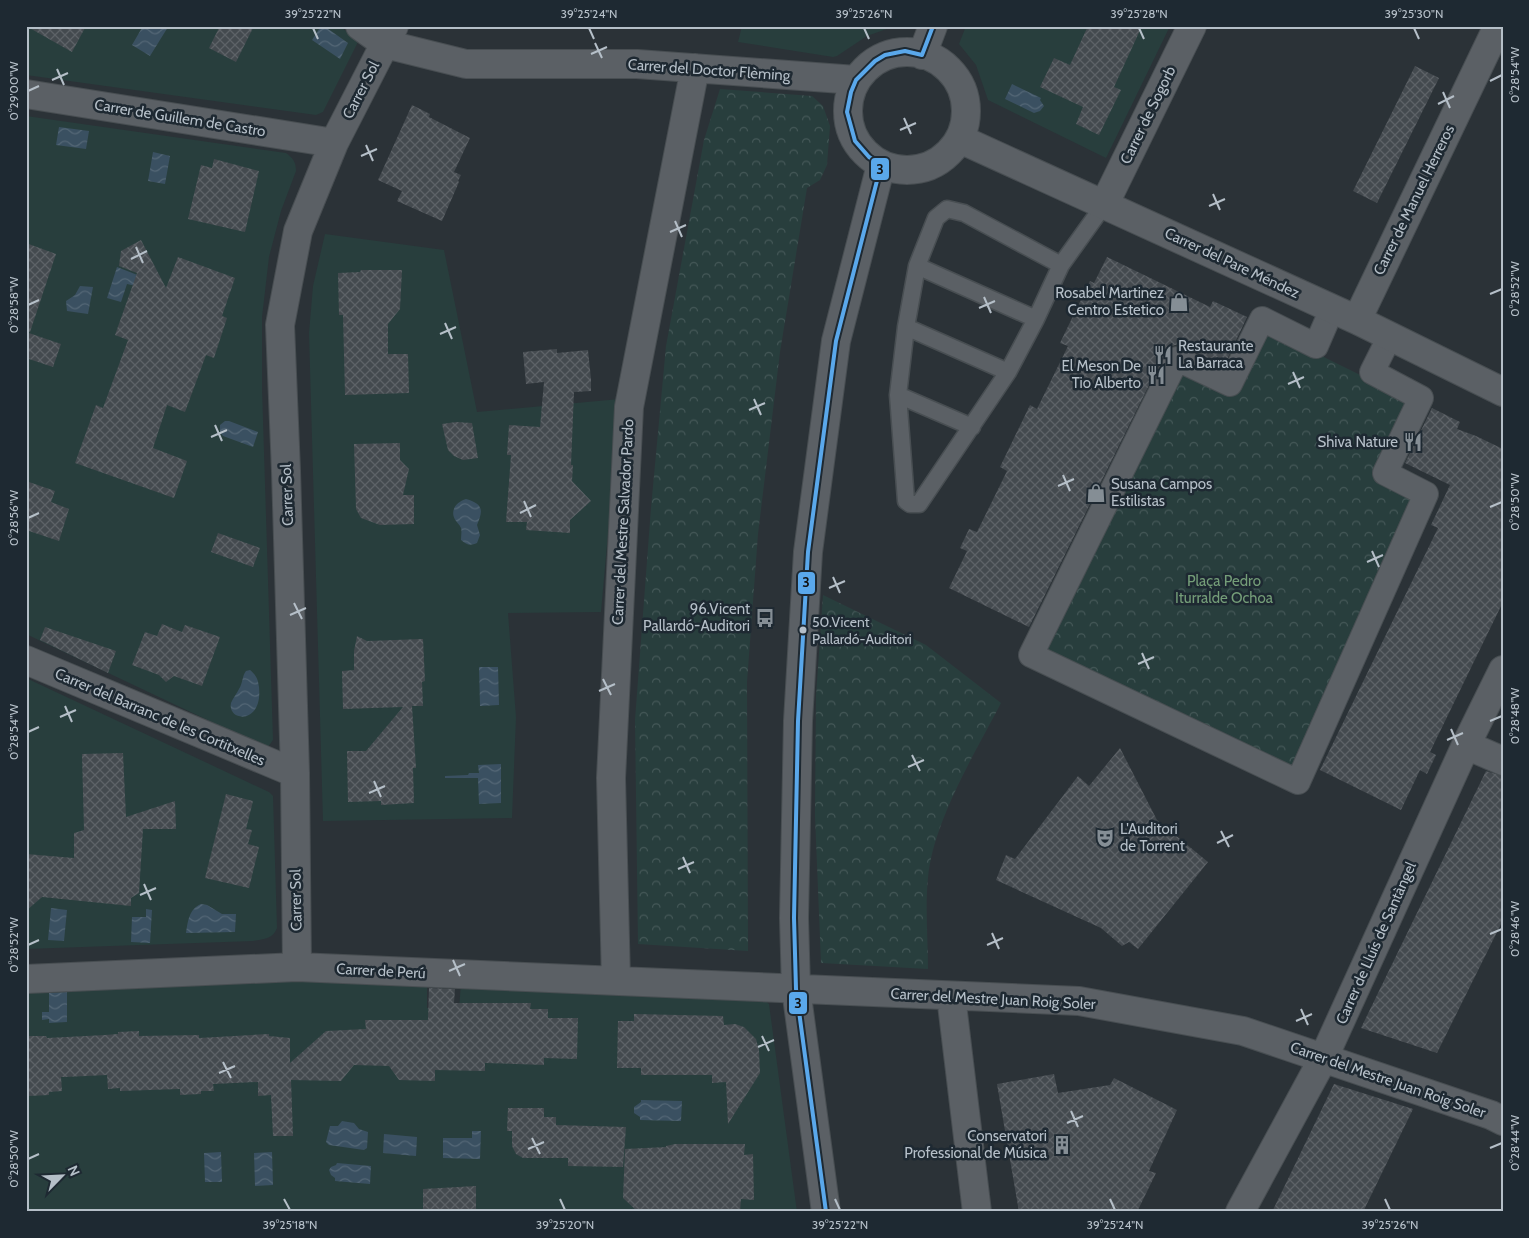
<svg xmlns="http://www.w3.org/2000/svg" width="1529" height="1238" viewBox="0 0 1529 1238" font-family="Cabin,sans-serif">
<defs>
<pattern id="park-crowns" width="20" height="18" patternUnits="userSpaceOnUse" patternTransform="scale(1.25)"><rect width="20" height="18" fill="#283e3d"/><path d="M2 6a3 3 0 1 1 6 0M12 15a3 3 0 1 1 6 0" fill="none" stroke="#455858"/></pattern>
<pattern id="water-waves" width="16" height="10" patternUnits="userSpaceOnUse" patternTransform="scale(1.25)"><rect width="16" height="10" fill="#3a5061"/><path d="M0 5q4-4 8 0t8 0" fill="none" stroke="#546776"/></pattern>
<pattern id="building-cross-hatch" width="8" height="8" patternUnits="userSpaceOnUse" patternTransform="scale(1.25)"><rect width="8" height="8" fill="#444a4f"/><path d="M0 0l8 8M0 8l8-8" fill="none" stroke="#5d6267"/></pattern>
</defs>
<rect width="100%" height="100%" fill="#2b3237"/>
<path fill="url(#park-crowns)" d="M720 89 812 96 823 106 830 126 827 165 820 180 807 188 780 352 758 534 747 682 748 951 638 944 635 720 651 508 666 346 704 140Z
M1263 327 1415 402 1379 475 1417 496 1293 777 1037 655 1179 368 1230 392Z
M823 595 926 645 1001 703C975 753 933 822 928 878 925 907 928 940 928 969L821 963 815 816 816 696Z"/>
<path fill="#283e3d" d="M26 26H339L359 40 323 112 316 115 26 75Z
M742 26H895L867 36 837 56 833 57 738 42Z
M966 26H1170L1106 158 988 100 976 65 959 44Z
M26 116 286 153C293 158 296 162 296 171L281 211 269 257 262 317V388L273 740 268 747 260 745 26 634Z
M325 234 444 250 477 412 620 399 601 612 508 613 516 717 512 818 323 821 309 333 313 286Z
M26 678 269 792 273 796 277 928C273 939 264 939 253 941L26 949Z
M315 980 427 983V1008L459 1009 461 984 756 993 769 1004 797 1212H26V990Z"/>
<path fill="url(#water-waves)" d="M143 26 168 27 150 56 132 45Z
M321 26H324L348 43 340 59 312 40Z
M1012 84 1041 98 1040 100 1044 106 1040 111 1034 113 1005 99Z
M59 127 89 131 86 149 56 145Z
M153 152 170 156 165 184 148 181Z
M117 267 140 276 136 286 127 284 121 302 107 298Z
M80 286 93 287 88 314 67 311 66 301 75 295Z
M225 421H229L258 432 253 447 223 436 220 432V425Z
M466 499C484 504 483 511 477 525L480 535 477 543C470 546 467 545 461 540 461 536 462 531 461 528 461 527 457 522 456 521 449 511 456 502 466 499Z
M479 667H498L499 705 480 706Z
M250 670C257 676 258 680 259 687 263 725 227 722 231 703 233 698 237 693 239 689 243 683 242 676 246 671Z
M501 764V803L479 804 478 778H445V776L468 775 469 773H479L478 765Z
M201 904 207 905 222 914H236L235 932 186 933C188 921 189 909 201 904Z
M51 908 67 910 64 941 48 940Z
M146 909 152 910 150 943 131 942 132 917H146Z
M67 992V1022L49 1023V1019L42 1020V1012H49V993Z
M641 1100 682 1101 681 1121 640 1120V1117L634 1113V1107L641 1102Z
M342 1121 354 1123 359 1129 368 1132 367 1148 364 1150 329 1145 326 1142 330 1126H338Z
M472 1131H481L480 1159 443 1158V1138H472Z
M384 1134 417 1137 416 1156 383 1153Z
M221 1152 222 1182H205L204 1153Z
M272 1152 273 1185 255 1186 254 1153Z
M337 1163 371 1166 370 1184 335 1181V1178L331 1175 329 1170 331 1167 336 1165Z"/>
<path fill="url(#building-cross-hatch)" d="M26 26H86L72 52Z
M220 26H254L236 62 209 48Z
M1088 26H1142L1114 87 1121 90 1099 135 1076 124 1083 107 1040 87 1054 58 1070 65Z
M1415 66 1439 78 1377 203 1353 191Z
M412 105 430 114 429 117 470 138 454 172 461 175 458 181 459 182 442 221 397 201 402 191 378 180Z
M214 159 259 171 245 232 188 219 201 165 212 168Z
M141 240 166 288 178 257 235 278 222 316 227 318 214 358 206 355 185 412 167 405 153 448 187 461 174 498 75 463 96 405 103 408 128 340 115 335 137 273 119 266 121 251Z
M26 243 56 254 30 332 26 331Z
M1107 257 1210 307 1213 301 1247 317 1224 366 1182 346 1175 345 1170 347 1165 353 1029 627 949 588 967 551 960 548 969 529 977 532 1007 471 1000 467 1030 405 1037 409 1068 346 1060 343 1090 281 1094 283Z
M361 270H402L400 309 388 324V354H408L409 393 345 395 343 315H339L338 273 360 272Z
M26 332 61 344 53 367 26 358Z
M557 349V353L588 350 591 379V391L574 392 571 465H573L572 481 591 501 570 520V533L526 530 527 522H506L511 455H507L509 425 540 427 544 382 526 384 523 352Z
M1432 408 1460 422 1457 429 1476 436 1503 449V602L1430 752 1436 755 1427 774 1420 770 1401 810 1320 770 1438 528 1431 525 1450 485 1405 463Z
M456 422 472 423 478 458 463 460 454 456 448 450 442 424Z
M400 443V460L409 469 403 495H414V524L380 525 361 518 356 509 354 444Z
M26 481 55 491 51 502 69 509 59 541 26 530Z
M218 533 260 548 253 567 211 552Z
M162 624 182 632 185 625 220 637 202 686 174 676 166 682 159 675 132 665 145 632 157 636Z
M45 627 116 651 108 673 40 640Z
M357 636 367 641 423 639 425 681 422 682 423 706H412L416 768H413L414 803 381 805V801L348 802 347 751H366L403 707 343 709 342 671 354 670V651Z
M1120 748 1157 820 1208 862 1138 949 1129 942 1122 946 1101 928 996 880 1006 855 1015 859 1078 776 1089 786Z
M123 753 126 817 175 801 176 829H143L139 893 131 898V906L42 897 26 911V854L74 858V833L84 830 82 754Z
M1486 771 1503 776V920L1437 1053 1361 1028Z
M226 794 253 801 246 829 252 830 248 844 259 847 249 888 205 878Z
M429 988 455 989 454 1003H531L530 1009H548V1018H578L577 1059 544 1058V1065L485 1063V1071L435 1070V1081L399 1080 389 1066 354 1065 341 1081 291 1080 293 1136H273L271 1095 258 1096V1082L213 1084 214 1091H201V1094L180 1095V1089L120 1091V1088L108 1089 107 1075 65 1077H61L62 1091 49 1092V1095L29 1096 28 1080H26V1036H46L47 1038 105 1035 118 1034V1032L139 1031V1036L199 1035V1038L269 1034V1036L290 1038V1063L326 1031 366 1029 365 1020H428Z
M634 1014 723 1016 724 1025 735 1024 744 1027 756 1039 759 1050 760 1073 728 1124 726 1082 712 1083V1075H641V1068H617L618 1021H634Z
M1054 1074 1058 1093 1110 1085 1114 1078 1177 1110 1149 1171 1156 1173 1137 1212H1019L997 1084Z
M1334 1084 1413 1109 1363 1212H1272Z
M508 1108H544V1117H556V1125L626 1127 623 1167 568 1166V1158H523L516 1154 512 1146V1131H507Z
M675 1144H745L744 1155 753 1154 754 1200 741 1199 740 1212H638L623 1198 625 1149 666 1147V1146Z
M476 1186V1212H423V1189Z"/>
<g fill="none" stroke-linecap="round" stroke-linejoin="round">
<g stroke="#484e52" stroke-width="19">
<path id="service" d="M1061 265 964 213 947 209 936 218 917 266 906 327 898 395 906 501 910 504H919L1008 372 1036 319 1061 265 1104 205
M917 266 1036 319
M906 327 1008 372
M898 395 972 427"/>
</g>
<g stroke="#484e52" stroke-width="26">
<path id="pedestrian" d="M1332 309 1316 346 1262 319 1230 384 1177 359 1031 655 1298 782 1426 494 1385 473 1421 398 1372 372 1390 336"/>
</g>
<g stroke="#484e52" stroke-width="30">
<path id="minor" d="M360 26 385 44 466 64H637L856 80
M848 111a59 59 0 1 1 118 0a59 59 0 1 1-118 0Z
M922 55 933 26
M26 94 334 143
M960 139 1357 320 1503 392
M1104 205 1192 26
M1357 320 1498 26
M26 660 295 773
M1466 745 1503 761
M297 967 295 773 286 471 280 325 298 231 334 143 394 26
M26 979 297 967 1079 1001 1243 1031 1491 1115 1503 1121
M616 981 611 778 629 407 695 68
M951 996 977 1212
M826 1212 796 989 794 918 798 721 808 552 836 341 881 165
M1240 1212 1324 1057 1466 745 1503 670"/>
</g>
<use href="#service" stroke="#5b6065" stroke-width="16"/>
<use href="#pedestrian" stroke="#5b6065" stroke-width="24"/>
<use href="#minor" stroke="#5b6065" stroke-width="28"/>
<g stroke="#1e2932" stroke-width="8">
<path id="bus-1" d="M826 1212 796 989 794 918 798 721 808 552 836 341 881 165 869 157 855 141 847 112 851 92 856 80 875 61 885 55 905 51 922 55 933 26"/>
</g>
<use href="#bus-1" stroke="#5aa8eb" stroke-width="4"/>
</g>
<path fill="none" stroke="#b5bfc8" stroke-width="2" d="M313 28 318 39M589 28 594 39M864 28 869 39M1139 28 1144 39M1414 28 1419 39M595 43 602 58M591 54 607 47M57 69 64 85M52 80 68 73M1490 81 1502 75M28 91 39 86M1443 92 1450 108M1438 104 1454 96M904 118 911 134M900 130 916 123M366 145 373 161M361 156 377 149M1213 194 1220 210M1209 206 1225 199M675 221 682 237M670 232 686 225M136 247 143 263M131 259 147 251M1490 294 1502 289M984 297 991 313M28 305 39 300M979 308 995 301M445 323 452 339M440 334 456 327M1293 372 1300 388M1288 384 1304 377M754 399 761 415M749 410 765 403M215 425 222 441M211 437 227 430M1063 475 1070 491M1058 486 1074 479M524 501 531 517M1490 507 1502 502M520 513 536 505M28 518 39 513M1372 551 1379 567M1367 562 1383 555M833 577 840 593M829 588 845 581M294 603 302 619M290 615 306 608M1142 653 1149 669M1138 664 1154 657M603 679 611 695M599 691 615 684M65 706 72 722M60 717 76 710M1490 721 1502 716M1451 729 1458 745M28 732 39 727M1447 740 1463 733M912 755 920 771M908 767 924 760M374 781 381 797M369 793 385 786M1221 831 1229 847M1217 843 1233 835M683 857 690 873M678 869 694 862M144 884 151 900M140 895 156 888M992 933 999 949M1490 934 1502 929M28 945 39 940M987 945 1003 938M453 960 460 976M449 971 465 964M1301 1009 1308 1025M1296 1021 1312 1014M762 1036 769 1051M758 1047 774 1040M223 1062 231 1078M219 1073 235 1066M1071 1111 1078 1127M1067 1123 1083 1116M532 1138 540 1154M1490 1148 1502 1143M528 1149 544 1142M28 1159 39 1154M284 1199 290 1210M560 1199 565 1210M835 1199 840 1210M1110 1199 1115 1210M1385 1199 1390 1210"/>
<defs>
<g id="shop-bare" transform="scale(1.5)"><path d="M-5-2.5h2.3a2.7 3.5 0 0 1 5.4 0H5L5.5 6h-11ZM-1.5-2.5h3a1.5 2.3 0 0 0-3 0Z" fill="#858e95" stroke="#1e2932" stroke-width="2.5" paint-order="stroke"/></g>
<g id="restaurant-bare" transform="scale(1.5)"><path d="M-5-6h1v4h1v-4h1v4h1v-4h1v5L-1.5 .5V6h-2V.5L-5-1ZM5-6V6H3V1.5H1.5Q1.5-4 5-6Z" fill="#858e95" stroke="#1e2932" stroke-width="2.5" paint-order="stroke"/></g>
<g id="bus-bare" transform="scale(1.5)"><path d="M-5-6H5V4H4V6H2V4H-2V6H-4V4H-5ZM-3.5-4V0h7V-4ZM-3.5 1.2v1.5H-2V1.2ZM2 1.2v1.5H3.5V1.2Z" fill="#858e95" stroke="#1e2932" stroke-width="2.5" paint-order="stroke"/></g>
<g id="theatre-bare" transform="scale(1.5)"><path d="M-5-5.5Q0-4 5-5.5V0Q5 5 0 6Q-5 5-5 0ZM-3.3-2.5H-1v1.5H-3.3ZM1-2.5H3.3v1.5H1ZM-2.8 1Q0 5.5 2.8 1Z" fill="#858e95" stroke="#1e2932" stroke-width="2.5" paint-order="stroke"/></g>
<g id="building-bare" transform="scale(1.5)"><path d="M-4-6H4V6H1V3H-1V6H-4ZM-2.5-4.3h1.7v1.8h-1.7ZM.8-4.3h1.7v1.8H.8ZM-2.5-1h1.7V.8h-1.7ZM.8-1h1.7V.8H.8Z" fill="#858e95" stroke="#1e2932" stroke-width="2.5" paint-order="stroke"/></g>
</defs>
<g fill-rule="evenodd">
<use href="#shop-bare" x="1179" y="302"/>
<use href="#restaurant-bare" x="1163" y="355"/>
<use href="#restaurant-bare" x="1156" y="375"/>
<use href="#restaurant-bare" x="1413" y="442"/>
<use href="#shop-bare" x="1096" y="493"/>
<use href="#bus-bare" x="765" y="618"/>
<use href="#theatre-bare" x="1105" y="838"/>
<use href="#building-bare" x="1062" y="1145"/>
</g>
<circle fill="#b5bfc8" stroke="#1e2932" stroke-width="2" cx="803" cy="630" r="4.5"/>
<g text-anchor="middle" stroke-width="5" stroke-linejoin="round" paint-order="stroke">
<g font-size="14" fill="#b5bfc8" stroke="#1e2932" text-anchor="start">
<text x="812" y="627">50.Vicent<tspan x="812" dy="17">Pallardó-Auditori</tspan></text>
</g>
<g font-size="15" fill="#b5bfc8" stroke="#1e2932">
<text transform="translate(709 70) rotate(4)" y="5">Carrer del Doctor Flèming</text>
<text transform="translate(361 90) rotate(-63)" y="5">Carrer Sol</text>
<text transform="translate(1148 115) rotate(-64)" y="5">Carrer de Sogorb</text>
<text transform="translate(180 118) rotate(9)" y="5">Carrer de Guillem de Castro</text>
<text transform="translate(1414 200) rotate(-64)" y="5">Carrer de Manuel Herreros</text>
<text transform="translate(1232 263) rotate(25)" y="5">Carrer del Pare Méndez</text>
<text transform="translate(287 495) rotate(-92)" y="5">Carrer Sol</text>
<text transform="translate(623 522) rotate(-87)" y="5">Carrer del Mestre Salvador Pardo</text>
<text transform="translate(160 717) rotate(23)" y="5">Carrer del Barranc de les Cortitxelles</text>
<text transform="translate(296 900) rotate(-91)" y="5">Carrer Sol</text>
<text transform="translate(1376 943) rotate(-66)" y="5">Carrer de Lluís de Santàngel</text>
<text transform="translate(381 971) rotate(3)" y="5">Carrer de Perú</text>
<text transform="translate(993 999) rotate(3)" y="5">Carrer del Mestre Juan Roig Soler</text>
<text transform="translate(1388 1080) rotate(19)" y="5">Carrer del Mestre Juan Roig Soler</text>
</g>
<g font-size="15" fill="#b5bfc8" stroke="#1e2932" text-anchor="end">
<text x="1164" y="298">Rosabel Martinez<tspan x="1164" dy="17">Centro Estetico</tspan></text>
<text x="1178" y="351" text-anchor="start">Restaurante<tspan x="1178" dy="17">La Barraca</tspan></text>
<text x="1141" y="371">El Meson De<tspan x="1141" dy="17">Tio Alberto</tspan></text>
<text x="1398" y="447">Shiva Nature</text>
<text x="1111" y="489" text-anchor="start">Susana Campos<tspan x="1111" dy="17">Estilistas</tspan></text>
<text x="750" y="614">96.Vicent<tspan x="750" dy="17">Pallardó-Auditori</tspan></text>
<text x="1120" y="834" text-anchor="start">L'Auditori<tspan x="1120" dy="17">de Torrent</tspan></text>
<text x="1047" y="1141">Conservatori<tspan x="1047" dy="17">Professional de Música</tspan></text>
</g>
<g font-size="15" fill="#749d78" stroke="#1e2932">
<text x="1224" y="586">Plaça Pedro<tspan x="1224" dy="17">Iturralde Ochoa</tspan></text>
</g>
</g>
<g stroke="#1e2932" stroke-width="2">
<rect x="870" y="157" width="20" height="24" rx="5" fill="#5aa8eb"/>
<rect x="797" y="571" width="19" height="24" rx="5" fill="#5aa8eb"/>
<rect x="788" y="991" width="20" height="24" rx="5" fill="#5aa8eb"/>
</g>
<g font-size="14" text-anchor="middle" font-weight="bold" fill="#111">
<text x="880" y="174">3</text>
<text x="806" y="587">3</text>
<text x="798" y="1008">3</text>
</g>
<rect width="1529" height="1238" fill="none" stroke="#1e2932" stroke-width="55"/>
<g transform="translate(62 1176) rotate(66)" stroke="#1e2932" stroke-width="4" paint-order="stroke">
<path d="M0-4L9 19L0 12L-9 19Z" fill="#b5bfc8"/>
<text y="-8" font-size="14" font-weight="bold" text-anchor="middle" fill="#b5bfc8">N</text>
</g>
<rect x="28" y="28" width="1474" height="1182" fill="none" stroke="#b5bfc8" stroke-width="2"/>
<g font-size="12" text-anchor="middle" fill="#b5bfc8">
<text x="313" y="18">39°25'22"N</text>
<text x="589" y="18">39°25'24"N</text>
<text x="864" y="18">39°25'26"N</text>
<text x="1139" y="18">39°25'28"N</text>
<text x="1414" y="18">39°25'30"N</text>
<text transform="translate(1515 75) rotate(-90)" y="4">0°28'54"W</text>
<text transform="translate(14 91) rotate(-90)" y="4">0°29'00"W</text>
<text transform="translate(1515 289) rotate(-90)" y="4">0°28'52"W</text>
<text transform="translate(14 305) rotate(-90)" y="4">0°28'58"W</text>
<text transform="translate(1515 502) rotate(-90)" y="4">0°28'50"W</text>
<text transform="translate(14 518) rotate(-90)" y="4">0°28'56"W</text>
<text transform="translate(1515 716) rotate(-90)" y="4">0°28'48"W</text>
<text transform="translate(14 732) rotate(-90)" y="4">0°28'54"W</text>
<text transform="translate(1515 929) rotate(-90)" y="4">0°28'46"W</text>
<text transform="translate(14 945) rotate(-90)" y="4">0°28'52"W</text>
<text transform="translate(1515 1143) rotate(-90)" y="4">0°28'44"W</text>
<text transform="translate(14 1159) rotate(-90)" y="4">0°28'50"W</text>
<text x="290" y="1229">39°25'18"N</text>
<text x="565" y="1229">39°25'20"N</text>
<text x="840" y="1229">39°25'22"N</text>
<text x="1115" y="1229">39°25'24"N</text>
<text x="1390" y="1229">39°25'26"N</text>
</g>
</svg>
